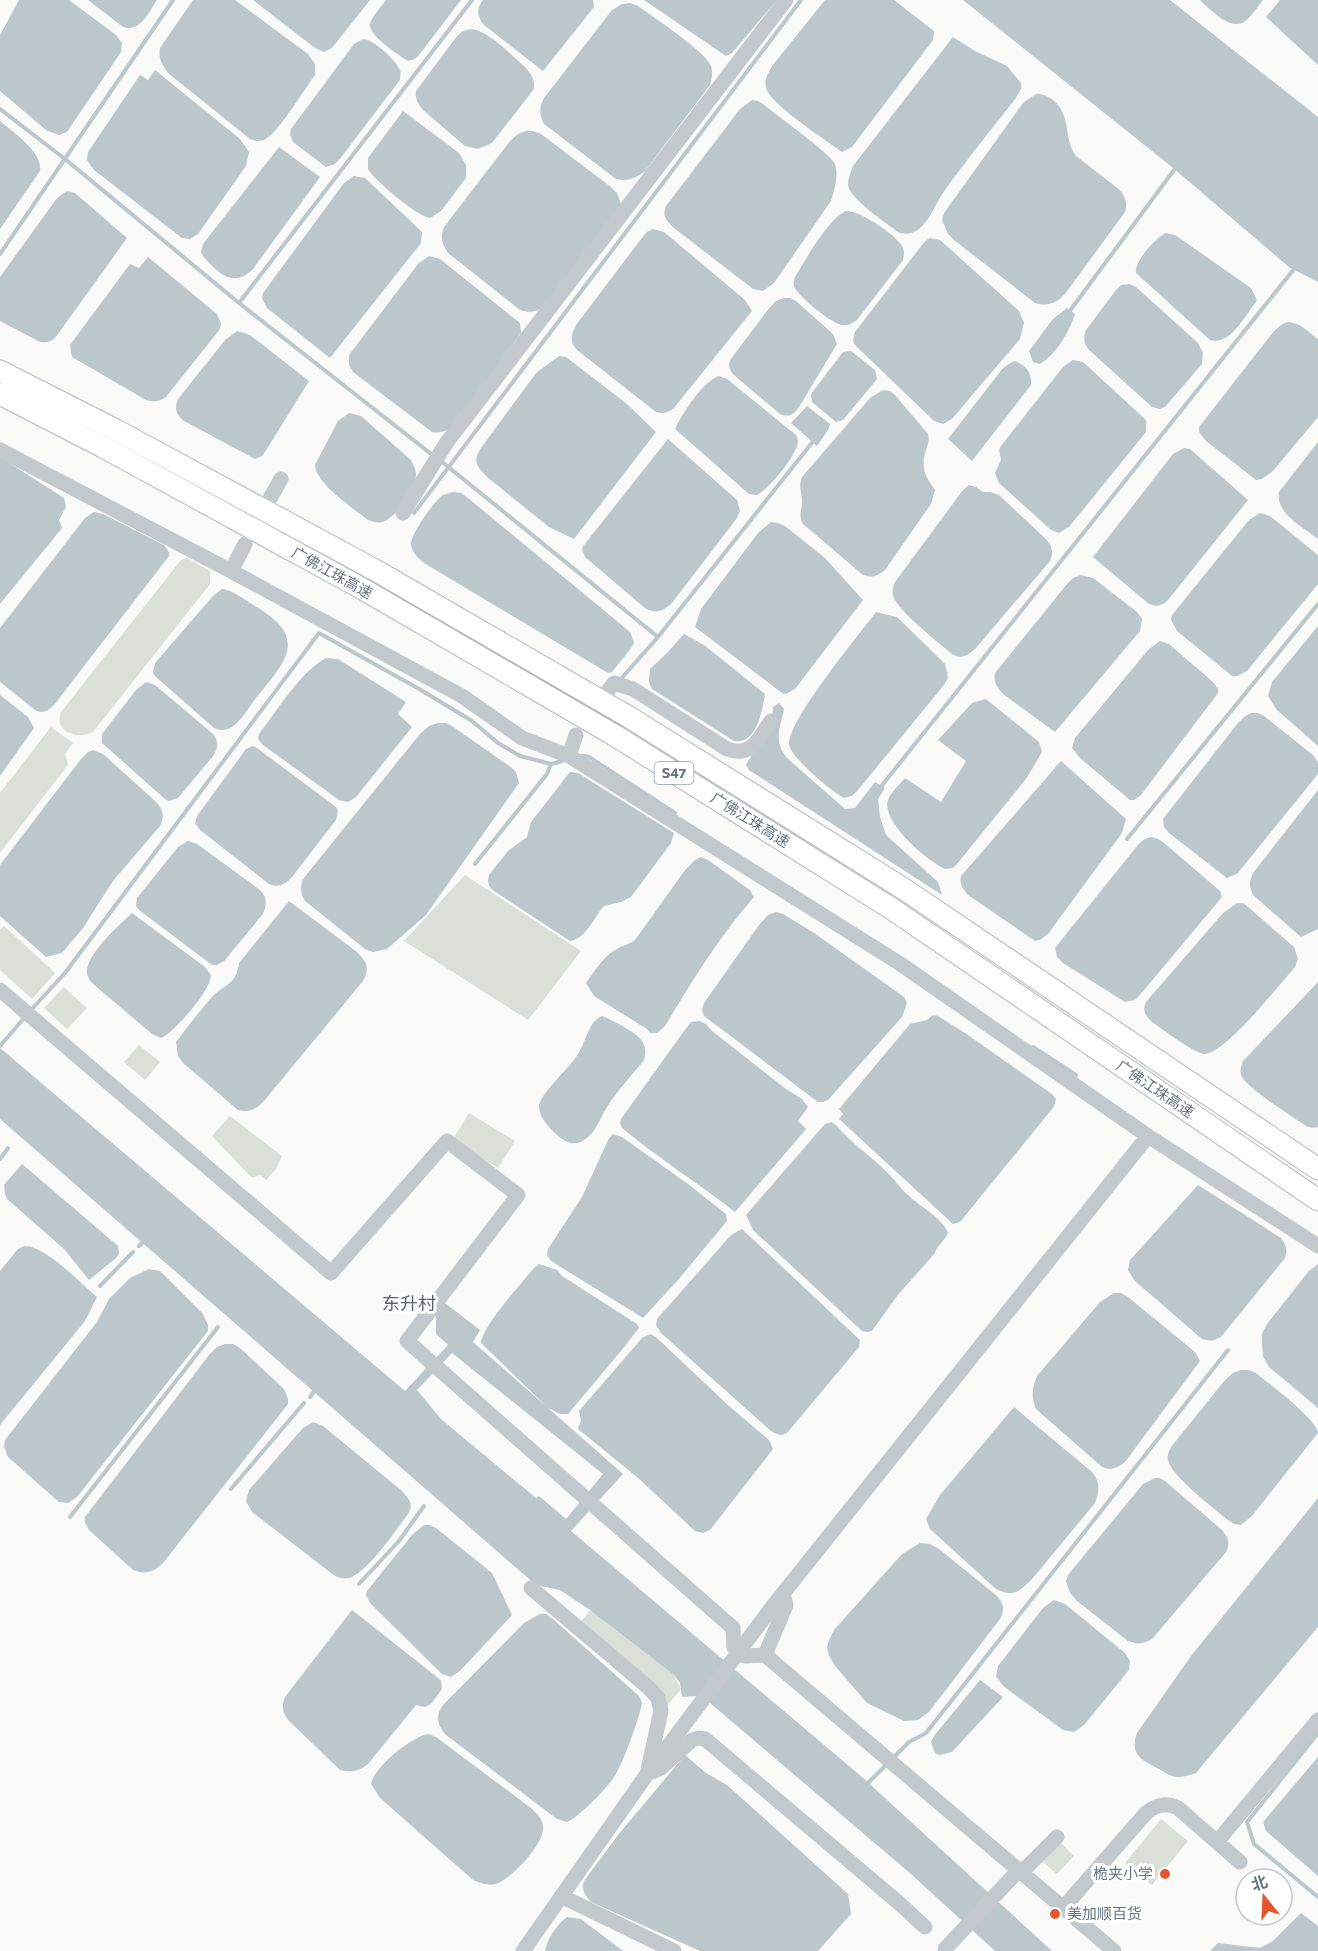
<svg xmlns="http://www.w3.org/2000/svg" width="1318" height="1951" viewBox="0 0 1318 1951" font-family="Commissioner,'Noto Sans SC',sans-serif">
<rect width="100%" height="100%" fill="#fafaf8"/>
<path fill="#dadfd7" d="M187 558 210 571V584L93 732C79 740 53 732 61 712L181 560Z
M51 727 73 743 65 754 68 765 0 853V793Z
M465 875 581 951 528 1020 404 941Z
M4 926 55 973 32 999 0 970V930Z
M64 987 87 1008 67 1029 44 1008Z
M139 1045 160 1062 145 1080 124 1062Z
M469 1113 515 1141 498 1168 452 1141Z
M230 1116 282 1156 276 1169 266 1180 260 1175 252 1178 212 1136Z
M590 1610 674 1675 681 1689 667 1706 666 1699 662 1695 580 1623Z
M1161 1819 1188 1841 1152 1885 1125 1863Z
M1061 1843 1074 1856 1057 1874 1043 1862Z"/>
<path fill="#bbc7cb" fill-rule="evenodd" d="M19 0H69L116 35 122 43 121 52 71 126 67 132 59 135 46 130 0 91V35Z
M88 0H157C149 12 140 33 123 27Z
M193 0H235L308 54 315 64V75C305 88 277 135 264 140 259 142 255 141 250 139L168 73C162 64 158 59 160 48Z
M253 0H370L332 48 324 52 315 48Z
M386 0H461L419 55 415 59 408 61C399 56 369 35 370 25 371 17 381 7 386 0Z
M483 0H593L594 7 543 71 484 25C477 17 476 9 483 0Z
M644 0H777L732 53 726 56Z
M825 0H894L934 31 933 40 852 147 842 152C826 140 771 105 766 88 764 80 768 73 772 66Z
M963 0H1170L1318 117V282L1289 267 1172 167Z
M1200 0H1263C1248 19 1242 34 1218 16 1212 11 1205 6 1200 0Z
M1280 0H1318V65L1266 17Z
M630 3 638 6C653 17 705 51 711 66 713 73 712 78 710 85L645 171C636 178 628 182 616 179L544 124C539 114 539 108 544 98L612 10 622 4Z
M471 29C488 30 511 55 525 67 531 74 535 79 534 89L492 143 478 149 465 146 423 110C418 104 415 99 416 91L457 36 463 31Z
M953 37 975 51 1007 66 1021 83V89L1016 98C992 129 967 159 945 190 936 202 931 219 919 229 913 234 905 235 898 232 886 223 850 199 848 185 848 178 851 172 853 166Z
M363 39C373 39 396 60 400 70 401 74 400 75 400 80L339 160 335 164 326 167 293 142 290 134 291 129 354 44Z
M155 70 240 139 249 152 246 166 198 234 190 239 182 238 94 170 87 160 88 152 140 75 148 80Z
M1036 94C1044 94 1047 96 1053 100 1072 116 1063 138 1076 156L1120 190C1125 197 1128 203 1125 212L1065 294C1056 303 1048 307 1035 303L954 240 948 234 942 220 944 213 1023 103Z
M752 100 758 101 763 104C776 115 830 153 835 164 839 175 834 191 831 201L774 283 763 291 753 289 674 228C666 220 662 216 666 206L740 109Z
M403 111 459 153 466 165V178L441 211 430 218C418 217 374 180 368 169V158Z
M0 121C13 132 43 152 40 171L0 229Z
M526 131H533L541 134 611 187 617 193 621 204 543 308C535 312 529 313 520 310L448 253C442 243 440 238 444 227L510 141 518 134Z
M279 147 320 177 253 269C233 289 218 273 203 256L201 252 203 244Z
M354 176 365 178 422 232 421 243 330 358 267 308 262 298 263 293 344 183Z
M67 191 75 193 127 238 58 334C53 341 49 343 40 342L0 321V277L57 198Z
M846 211C859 210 895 234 902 246 905 251 904 254 903 260L857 320C852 323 849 326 843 325 833 325 797 296 794 286 793 282 794 281 795 277 806 259 828 219 846 211Z
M653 229 664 232 745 300 752 311 674 408C668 413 663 414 656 412L577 350C569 341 571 335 576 325L641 239 647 232Z
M1166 233 1175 235 1251 288 1257 300 1255 303C1245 316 1230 346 1210 340L1136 273C1134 262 1155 238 1166 233Z
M930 238 940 240 1019 311 1024 323 1020 339 952 419 943 424 934 421 855 345 853 340 855 332 925 241Z
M429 256 440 259 520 323 521 333 456 422C449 430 442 434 432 432L353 372 349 365V355L418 264Z
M148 257 217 314 221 324 220 329 166 397C159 402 154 402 146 400L72 357 70 345 130 264 139 268Z
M1130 284 1136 287 1198 343 1203 353 1202 364 1165 407 1160 409 1152 407 1088 349C1084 342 1083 338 1086 330L1116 290 1121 285Z
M784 298H790L796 301 833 334 837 344 799 407C794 414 789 418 780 414L735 376C730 371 728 367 730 360L770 307 776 301Z
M1067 308 1075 314C1069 332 1057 354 1040 364L1033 362 1029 351 1053 319Z
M1287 322C1300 322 1308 332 1318 339V417L1273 471 1262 479 1256 480 1206 441 1199 432V427L1274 331 1281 325Z
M237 331 250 335 309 381 265 452 262 456 255 459 184 421C176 414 174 409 178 399L225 340Z
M851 351 875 370 877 379 843 420 836 422 812 402 811 394 843 352Z
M559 356 566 357 627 404 656 432 574 539 549 527 487 477C477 466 472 462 481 448L536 373Z
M1073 360 1083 362 1146 420V432L1069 527 1059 533 1051 530 999 483 995 473 1001 460 999 450 1001 446 1063 367Z
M1015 361C1027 366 1032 373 1031 385L972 461 948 439 1003 368 1012 362Z
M719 376 727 379 796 435 798 440C799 453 768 490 757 495L749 494 675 429C682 414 703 381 719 376Z
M883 390 890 391 895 395 928 434C930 442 927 446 925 453 921 469 926 478 935 490L931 504 885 570C878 576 872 578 863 575L803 524C798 515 802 510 802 501 802 491 798 487 802 477L870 398Z
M807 406 830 424 828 430 817 446 791 423Z
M349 413 361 416 411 460C413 465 416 469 416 474 417 488 396 518 382 522 377 523 373 522 368 520 353 508 316 484 315 465L338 421Z
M668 439 737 500 740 511 737 518 672 603C663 611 657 614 646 609L585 557 582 549 584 545Z
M1318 442V539C1304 528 1275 513 1279 492Z
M1184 448 1190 449 1248 500 1168 600C1162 606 1157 607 1149 604L1093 557 1173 454Z
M0 457 64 498 66 507 59 520 62 528 0 604Z
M969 485 976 487 983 492H990L999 495 1046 539C1052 546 1054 552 1050 561L976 648C968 655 962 660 952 654 938 642 899 612 893 596 892 591 893 587 895 582L963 490Z
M453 492 461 493 468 498 630 632 634 642 632 647 612 672 608 673 424 563C418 558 411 552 411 543 412 533 434 501 443 495 444 495 452 492 453 492Z
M94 512 103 514 164 545 169 552V556L54 705C48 711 43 714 35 710L0 682V628L85 518Z
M1260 513 1270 516 1318 555V584L1247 671 1237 676H1232L1177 631 1171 620 1172 615 1249 520Z
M771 522 778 523 785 526 825 558 863 600 795 689 786 694 782 693 695 627 701 609 758 533Z
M1081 575 1093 578 1137 612 1142 619 1140 631 1055 732 1003 694C997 687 993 682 995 673L1067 584 1073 578Z
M222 589C233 590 245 600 255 606 309 638 287 660 256 698 249 707 239 725 228 729 223 731 219 730 214 728L156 677 153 673 155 663 213 596Z
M876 612 897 617 945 664 948 678 944 685 858 790 852 796 844 798C832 792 789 756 789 744 789 719 858 636 876 612Z
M1318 626V746L1277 710 1268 696 1272 682Z
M684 634 704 645 765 694C762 711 757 744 734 741L652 689 649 682 650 669 667 653Z
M1160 641 1169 644 1213 682 1218 689V693L1141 795 1134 800H1130L1080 758 1072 748 1075 738 1149 649Z
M326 658 338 659 406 702 398 714 412 727 356 797 348 802 339 800 263 745 258 739 259 734C278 710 299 673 326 658Z
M146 682 155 685 213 734C219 742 218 747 214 755L178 798 169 801 165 799 102 743V734L136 690Z
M0 695 28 717 34 728 0 776Z
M986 699 1039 742 1042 752 1026 779 957 864 953 868 945 869C927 861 881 822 888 800 891 792 899 785 905 778L941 802 966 761 938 740 972 703Z
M779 703 784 709C780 729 773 741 787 758L845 809 855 808 875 782 885 788 878 799 880 817 886 835 938 882 942 895 749 770 746 765 748 761 772 726 773 707Z
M1251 713H1258L1264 716 1313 755 1318 762V774L1237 874 1227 878 1169 833 1164 827 1163 819 1237 724 1244 717Z
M438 723H446L452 726 512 768 516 772 519 783 426 915 387 949 373 952 365 949 305 901C300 893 300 888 303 879L420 734 429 726Z
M252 746 257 748 336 807 338 811 336 820 292 877C285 885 278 888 269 884L200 830 195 823 197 816 246 749Z
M93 750 103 754 154 800C163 809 165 815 160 826L113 881 83 928 62 953 46 957 0 916V865L81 759 88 752Z
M1061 761 1126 819 1122 833 1048 934 1040 940 1035 941 968 895C963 889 959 884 961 876Z
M570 772 578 773 674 833 671 843 631 897 621 902 604 906C594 917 586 939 570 941L494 891C488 886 487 882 489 875L508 851 527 837 531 822Z
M1318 790V929L1301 937 1253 895C1249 886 1249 882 1253 873Z
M1150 837 1156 838 1163 842 1220 891 1222 897 1139 996 1135 1000 1125 1002 1063 963 1057 957 1055 948 1137 846 1143 840Z
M188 841 197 844 260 890C267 897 267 904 263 914L224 961 217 965H212L139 910 136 906 137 898 178 847Z
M701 857 708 860 750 890 754 897C719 937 692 981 665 1026L657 1033H650L647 1029 594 996 586 983C595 971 603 956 617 949 623 945 628 945 635 940L685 870 695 860Z
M289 901 357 952C367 962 370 968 363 981L264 1101C256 1109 250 1113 238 1110L183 1063 178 1056 176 1042C187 1027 199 1012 211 998 224 984 236 986 239 963Z
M1237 903H1243L1248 907 1294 947 1298 959 1295 967C1280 984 1224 1055 1204 1054 1194 1053 1162 1029 1152 1022 1145 1015 1142 1011 1146 1002L1223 913Z
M776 912 783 914 814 933 904 997 907 1003 902 1017 828 1100 823 1102H818L704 1016 702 1010 704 1003 759 925 768 915Z
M132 913 205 967 211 975C211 990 175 1032 161 1038L152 1034 92 983C89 979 86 975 87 970 89 952 119 925 132 913Z
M1318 982V1127L1312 1128 1306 1126C1293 1117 1245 1087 1241 1075 1240 1070 1241 1066 1243 1061Z
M933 1015 938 1016 965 1033 1052 1094 1056 1099 1055 1104 1052 1109 960 1222 953 1224 839 1119 843 1114 839 1109 910 1024 927 1020Z
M602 1016C610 1019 617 1023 624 1027 638 1035 649 1042 644 1060 632 1075 618 1090 607 1107 600 1118 596 1133 584 1140 573 1147 565 1142 556 1134 549 1128 540 1118 539 1108 537 1097 568 1069 576 1057 585 1046 588 1021 602 1016Z
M699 1021 706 1024 712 1031 786 1089 802 1099 808 1107 798 1121 806 1129 735 1212C698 1183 658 1158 622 1128L620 1123 621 1119 684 1031 691 1022Z
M0 1048 405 1391 448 1345 436 1334V1315L445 1303 480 1330 473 1342 547 1407 481 1343C483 1325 521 1284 534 1268L539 1264 557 1270 562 1276 637 1324 639 1328 621 1351 568 1414H560L548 1408 623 1474 571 1531 862 1777 1052 1951H995L911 1874 710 1703 697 1696 682 1697 680 1683 674 1675 590 1610 560 1590 536 1585 0 1119ZM452 1353 603 1474 566 1519 539 1496 536 1498 441 1419 417 1390Z
M831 1122 835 1124C851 1143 872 1157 889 1174 896 1181 901 1189 908 1195 920 1207 942 1217 948 1233 945 1241 936 1246 935 1253L897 1296 872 1331 867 1332 862 1331 753 1230 746 1215 825 1124Z
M613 1134 622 1137 688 1184 726 1214 727 1221 678 1280 643 1318 551 1261 547 1255 548 1249 582 1197 608 1140Z
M22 1164 118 1246 119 1254 116 1258 89 1280 64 1249 7 1199 5 1194 4 1185Z
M1198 1185 1281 1238C1286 1245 1288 1250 1285 1258L1221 1337 1212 1341 1202 1339 1135 1281 1128 1270 1130 1260Z
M742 1229 860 1340 859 1347 787 1433C781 1436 777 1435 771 1431L661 1333 656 1325 657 1319 731 1235Z
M24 1246C45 1245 80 1283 97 1297L85 1321 0 1425V1271L18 1249Z
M1318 1264V1408L1269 1367 1263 1356 1262 1344V1334L1267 1324 1308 1272Z
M149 1269 160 1271 203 1314 208 1325V1331L77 1497 68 1503 59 1502 8 1457 4 1446 5 1440 97 1322 109 1299 130 1278Z
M1114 1293H1121L1128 1297 1195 1352 1200 1361 1125 1462C1117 1468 1111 1471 1102 1467L1036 1409C1031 1396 1032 1389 1037 1376L1100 1302Z
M650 1334 657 1338 729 1406 769 1440 773 1449 710 1530 703 1533 695 1531 637 1477 578 1429 581 1420 579 1411 642 1338Z
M225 1344H233L240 1348 284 1389 288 1399V1404L163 1563C154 1572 145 1575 133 1570L89 1530 85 1522V1517L209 1355 217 1347Z
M1241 1370H1249L1256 1373C1269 1384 1317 1419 1318 1433L1252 1516 1241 1525 1234 1524 1228 1520C1215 1509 1171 1476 1168 1460 1167 1455 1169 1451 1171 1447L1225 1380 1233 1373Z
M1014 1407 1092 1472C1101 1482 1099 1492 1095 1503L1033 1578C1020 1591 1014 1598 996 1589L930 1529 926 1519 940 1495Z
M313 1422 323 1426 402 1491C409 1499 414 1504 408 1514 396 1530 367 1573 349 1578 344 1579 340 1578 335 1576L252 1512 246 1501 249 1490 303 1428Z
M1155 1478H1160L1165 1481 1222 1530C1228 1537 1230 1541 1227 1551L1152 1639C1143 1644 1138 1645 1128 1641L1077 1601 1070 1593 1066 1581 1068 1575 1143 1484Z
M1318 1498V1627L1196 1773C1190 1775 1184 1777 1177 1777 1170 1776 1165 1773 1159 1769 1142 1760 1129 1755 1137 1733L1191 1656Z
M424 1525H430L436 1528 492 1573 512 1615 460 1671 451 1677 442 1674 370 1603 366 1595 367 1591 412 1535Z
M920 1543 930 1544 939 1549 997 1596C1004 1605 1005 1609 1000 1619L929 1712 918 1720 904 1721 867 1703 835 1666 829 1655 827 1647 829 1640 834 1630 902 1554Z
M1054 1600 1065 1604 1125 1653 1130 1661 1129 1670 1084 1725 1074 1732 1063 1730 1003 1686 996 1676 998 1666 1043 1608Z
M352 1610 437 1677 441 1681 442 1689 431 1704 425 1707 416 1705 368 1764C359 1771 352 1773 340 1770L288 1720C283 1712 281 1707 285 1697Z
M540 1614H546L553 1619 639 1696 642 1703C639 1719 623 1764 614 1777 608 1787 578 1818 567 1822L557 1819 446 1735C437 1724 435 1717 443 1705L524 1623Z
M980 1680 1003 1697 952 1752 940 1755 935 1753 931 1742 934 1736Z
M428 1734 436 1737 531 1808C537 1814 543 1819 543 1827 545 1843 511 1879 496 1884 488 1886 480 1883 473 1880L380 1798 371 1784C374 1767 411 1737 428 1734Z
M685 1755 706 1773 727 1785 848 1894 851 1914 818 1951H700L591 1902C585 1895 581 1890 584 1881L618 1835Z
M1318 1757V1876L1266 1831 1263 1822Z
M1301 1913 1318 1926V1951H1210L1218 1943 1260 1948 1273 1941Z
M567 1917 581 1919 623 1951H545C547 1939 557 1924 567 1917Z"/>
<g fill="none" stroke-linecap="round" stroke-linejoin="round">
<path stroke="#bbc7cb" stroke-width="4" d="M0 109 65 159 239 303 435 457
M0 254 173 0
M239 303 472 0
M1069 312 1177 166
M441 461 658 637
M414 513 801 0
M620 680 658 637 815 439
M579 756H584L589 757 675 813
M551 764 562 761
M879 789 1294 269
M1127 839 1318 604
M30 1011 65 973 319 633 421 690 472 721 498 743 520 756 551 764 547 774 475 864
M0 1046 25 1017
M1033 1047 1076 1075
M0 1159 8 1148
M139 1246 145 1240
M100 1286 133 1252
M310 1397 315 1390
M231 1489 304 1403
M70 1517 218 1327
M359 1584 399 1541 424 1506
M1318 1733 1247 1822 1254 1844 1318 1897
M893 1758 909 1742 926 1733 1228 1350
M867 1784 888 1763"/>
<g stroke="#b4b9bd" stroke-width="23">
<path id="highway" d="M0 371 116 430 375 570 629 717 904 889 1318 1169
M0 394 103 447 361 588 614 735 892 909 1318 1200"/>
</g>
<path stroke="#c3c8cc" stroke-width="15" d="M0 450 231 571 462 696 522 738 569 756 899 963 1148 1136 1318 1246
M269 500 281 479
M403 513 447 442 786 0
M231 571 245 544
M607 692 614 683 633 689 727 749C752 758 758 739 771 721
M569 756 576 735
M0 990 331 1273 447 1141 518 1195 407 1341 733 1628 734 1647 738 1654 746 1656 765 1655 1114 1951
M531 1588 649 1688 658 1698 661 1711 647 1774
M773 1606 1148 1136
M765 1655 786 1605 783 1593
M647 1774 661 1768 692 1740 698 1738 705 1739 899 1903 925 1927
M1217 1842 1318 1720
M1022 1872 1057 1837
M561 1896 674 1951
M1064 1907 1146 1813C1156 1805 1165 1802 1178 1808L1240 1862
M945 1949 1019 1870
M523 1951 652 1767"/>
<use href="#highway" stroke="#fff" stroke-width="21"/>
<path stroke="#c3c8cc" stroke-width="15" d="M654 1765 773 1606"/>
</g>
<g fill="#e4572e" stroke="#fff" stroke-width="2">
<circle cx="1165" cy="1874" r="6"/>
<circle cx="1055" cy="1914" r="6"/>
</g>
<g text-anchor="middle" stroke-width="6" stroke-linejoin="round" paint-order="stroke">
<rect fill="#fff" stroke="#939fa8" stroke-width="1.5" x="654.5" y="762" width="39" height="22" rx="4.5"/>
<g font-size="14" font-weight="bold" fill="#657683">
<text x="674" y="778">S47</text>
</g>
<g font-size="15" fill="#657683" stroke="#fff">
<text transform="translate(332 573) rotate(29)" y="5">广佛江珠高速</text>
<text transform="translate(750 820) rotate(32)" y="5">广佛江珠高速</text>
<text transform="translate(1155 1089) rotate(34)" y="5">广佛江珠高速</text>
</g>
<g font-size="15" fill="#657683" stroke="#fff" text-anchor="end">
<text x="1153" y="1879">桅夹小学</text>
<text x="1067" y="1919" text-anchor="start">美加顺百货</text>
</g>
<g font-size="18" fill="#57646e" stroke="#fff">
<text x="409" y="1310">东升村</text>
</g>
</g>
<g transform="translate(1264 1897) rotate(342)"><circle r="28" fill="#ffffff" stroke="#c1c8cd" stroke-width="1.5"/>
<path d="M0-4.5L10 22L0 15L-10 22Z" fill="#e4572e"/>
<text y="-9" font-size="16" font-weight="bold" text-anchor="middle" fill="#657683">北</text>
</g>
</svg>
